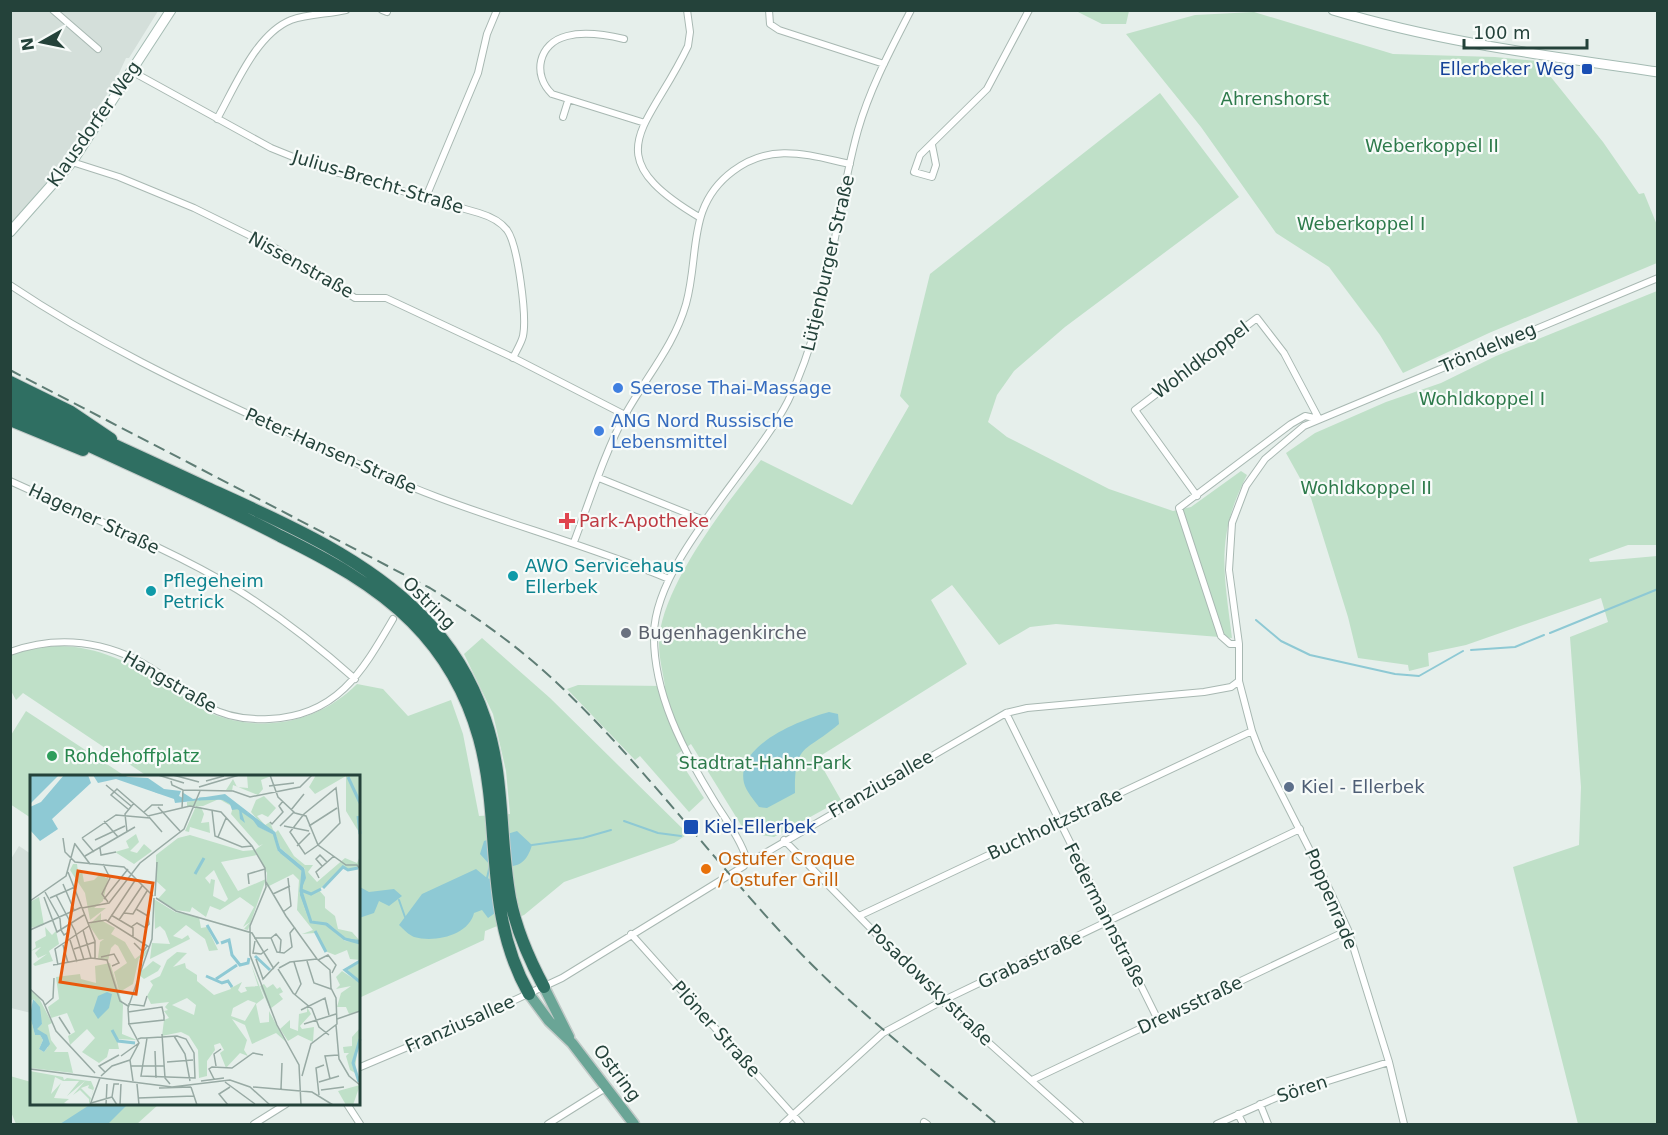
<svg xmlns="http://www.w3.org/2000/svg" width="1668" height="1135" viewBox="0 0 1668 1135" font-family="'DejaVu Sans',sans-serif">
<rect width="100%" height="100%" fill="#e6efeb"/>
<path fill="#d4dfda" d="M11 11H158L129 58H126L114 84 46 183 11 224Z
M19 846 31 854V1013L11 1008V859Z"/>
<path fill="#bfe0c8" d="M1076 11H1129L1126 24H1102Z
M1254 12 1393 54 1495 57 1538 61 1603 142 1639 194 1644 193 1657 225V263L1489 333 1403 373 1380 335 1329 267 1276 233 1201 127 1126 34 1195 15Z
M1160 93 1239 197 1065 327 1014 371 997 395 988 422 1007 437 1109 489 1173 511 1191 507 1241 471 1247 475C1215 537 1224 572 1232 638L1056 624 1030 627 999 645 952 585 931 600 967 664 817 758 841 800 774 837 746 833 691 744 676 755 704 798 689 812 640 756 635 760 567 689 578 685 665 686C663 673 659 658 659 644 659 589 727 503 761 460L852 505 909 406 900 396 930 274Z
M1657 291V545H1628L1589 559 1590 562 1657 556V1124H1578L1513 867 1579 845 1581 787 1570 637 1608 622 1601 598 1466 645 1428 653 1429 666 1409 671 1408 665 1358 658 1348 617 1311 498 1286 453 1315 433 1386 402 1441 383 1496 356Z
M482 638 550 698 688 834 674 843 564 882 524 915 485 931 484 940 359 998 358 776H147L23 693 16 700 11 691 10 656C67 632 120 655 168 686 182 695 196 707 210 713 262 734 318 723 357 684L383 689 408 716 451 700 463 734 479 816 510 814 506 771 493 714 464 654Z
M26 711 125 776H32L31 818 10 804 11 735Z
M10 1076 31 1082 32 1104H159L137 1124H16L11 1112Z"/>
<path fill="#8ec9d4" d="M829 712 838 714 839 724C805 753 794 743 795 793L767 808 759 807C754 800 746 791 744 783 735 745 800 720 829 712Z
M517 831 532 845C525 869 512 868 490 865L480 854 484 841Z
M476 869 487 878 512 885V901L488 918 482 910 474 913C469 935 435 943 414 937 409 935 403 929 399 925L422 894Z
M358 886 369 892 394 889 402 896 389 906 379 901 374 913 359 918Z
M91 1104H128L108 1124H60Z"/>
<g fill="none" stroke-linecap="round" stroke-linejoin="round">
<path stroke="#8ec9d4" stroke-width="2" d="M1256 620 1281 641 1310 655 1395 674 1419 676 1463 651
M1550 633 1658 589
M1471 650 1515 647 1544 635
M624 821 658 833 681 836
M532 845 583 838 611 830
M487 878 490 865
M399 900 405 917"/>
<g stroke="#a8b8b2" stroke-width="8">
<path id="street" d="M53 10 98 49
M382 10 387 12
M687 10 690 32 688 46C649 129 593 154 699 217
M769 10 770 24 779 30 884 64
M624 39C607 35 586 31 567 36 538 43 532 75 552 94L645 123
M133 72 271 148 318 167 479 213C489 216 500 221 507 230 518 245 527 317 523 336 521 344 516 351 513 358
M563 117 568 101
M217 119C235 87 256 34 291 20 308 14 329 14 346 10
M932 145 936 165 932 177 914 172 920 155 987 89 1029 10
M72 162 119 177 194 208 275 248 355 298H386L516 359 625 415
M426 197 478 73 487 34 497 10
M10 285C95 342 186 386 279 428 331 452 384 477 437 497 514 526 593 547 669 579
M599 478 706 521
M10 481C86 516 167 547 238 590 279 616 318 646 355 679
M1197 496 1135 410 1257 318 1284 353 1319 419
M574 542C590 500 604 454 625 415 646 377 674 346 686 304 700 254 686 206 733 171 771 142 808 155 850 164
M1239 644H1230L1221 636 1179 508 1291 424 1305 416 1319 419
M10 652C52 637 95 640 135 659 160 671 183 692 207 706 226 717 249 720 269 719 337 716 362 672 393 619
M1006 713 1158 1020
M784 840 942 1001 1080 1124
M747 860C740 838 725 819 713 799 683 750 653 693 654 634 655 561 754 468 788 401 830 316 833 220 858 130 870 88 891 49 911 10
M859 916 1252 731
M631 934 801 1124
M358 1068 474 1019 562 978 744 866 747 860 755 859 1006 713 1027 708 1204 692 1231 687 1239 681
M1032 1080 1348 930
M347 1104 360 1124
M1260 1104 1268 1124
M1238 1114 1243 1124
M924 1122 927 1124
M254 1124 286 1104
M548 1124 607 1087
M783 1124 883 1033 942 1001 1300 829
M1217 1124 1280 1096 1389 1062
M1404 1124 1389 1062 1348 930 1325 880 1260 752 1252 731 1239 681V644L1229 570 1232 523 1246 486 1265 459 1304 426 1658 278"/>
</g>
<g stroke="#a4bbb3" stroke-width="11">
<path id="secondary" d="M1333 10C1438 42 1549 56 1658 72
M10 232 72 162 171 10"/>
</g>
<g stroke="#c2cac8" stroke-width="13">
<path id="primary" d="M544 987 569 1037
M529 994 549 1021 572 1043 634 1124"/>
</g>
<g stroke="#c2cac8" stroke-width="14">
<path id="highway" d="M10 382 71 412 111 439
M10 395C74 427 139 456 203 486 278 520 363 556 421 615 450 644 472 680 485 719 505 777 499 838 510 898 516 929 529 959 544 987
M10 408C99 453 192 490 280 536 327 559 375 585 412 622 444 654 467 695 479 738 503 825 482 911 529 994
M10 420 83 450"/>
</g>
<use href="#street" stroke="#fff" stroke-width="6"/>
<use href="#secondary" stroke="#fff" stroke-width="9"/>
<use href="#primary" stroke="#6aa596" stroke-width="10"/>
<use href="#highway" stroke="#2f6f62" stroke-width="12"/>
<path stroke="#5f7d75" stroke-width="2" stroke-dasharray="12 6" stroke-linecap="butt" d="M10 370 430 588C475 616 518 646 557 683 640 761 709 855 787 939 850 1007 926 1064 997 1124"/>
</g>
<g fill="#1a4fb4" stroke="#f7fbf9" stroke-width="2">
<rect x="1581" y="63" width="12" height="12" rx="3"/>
<rect x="683" y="819" width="16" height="16" rx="3"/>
</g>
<g fill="#3f7fe0" stroke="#f7fbf9" stroke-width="2">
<circle cx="618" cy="388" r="6"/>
<circle cx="599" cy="431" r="6"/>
</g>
<path fill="#e0444e" stroke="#f7fbf9" stroke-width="2" d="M564 512h6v6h6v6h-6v6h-6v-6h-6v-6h6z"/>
<g fill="#0f9aa8" stroke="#f7fbf9" stroke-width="2">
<circle cx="513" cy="576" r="6"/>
<circle cx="151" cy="591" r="6"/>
</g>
<circle fill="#6b7280" stroke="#f7fbf9" stroke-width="2" cx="626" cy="633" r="6"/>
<circle fill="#2e9e5b" stroke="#f7fbf9" stroke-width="2" cx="52" cy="756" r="6"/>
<circle fill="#5c6f8a" stroke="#f7fbf9" stroke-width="2" cx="1289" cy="787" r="6"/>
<circle fill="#e8710a" stroke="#f7fbf9" stroke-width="2" cx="706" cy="869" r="6"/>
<g text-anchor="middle" stroke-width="4.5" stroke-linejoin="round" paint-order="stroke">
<g font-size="18" fill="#164399" stroke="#f7fbf9" text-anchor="end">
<text x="1575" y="75">Ellerbeker Weg</text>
<text x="704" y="833" text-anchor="start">Kiel-Ellerbek</text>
</g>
<g font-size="18" fill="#2d7a4b" stroke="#f7fbf9">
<text x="1275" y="105">Ahrenshorst</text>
<text x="1432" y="152">Weberkoppel II</text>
<text x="1361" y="230">Weberkoppel I</text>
<text x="1482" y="405">Wohldkoppel I</text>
<text x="1366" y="494">Wohldkoppel II</text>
<text x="765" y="769">Stadtrat-Hahn-Park</text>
</g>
<g font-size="18" fill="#24423a" stroke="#f7fbf9">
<text transform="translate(94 124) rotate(-55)" y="6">Klausdorfer Weg</text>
<text transform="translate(378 182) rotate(17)" y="6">Julius-Brecht-Straße</text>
<text transform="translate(828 263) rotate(-77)" y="6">Lütjenburger Straße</text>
<text transform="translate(301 265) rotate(29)" y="6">Nissenstraße</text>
<text transform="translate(1488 348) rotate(-23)" y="6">Tröndelweg</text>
<text transform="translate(1201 360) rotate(-37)" y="6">Wohldkoppel</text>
<text transform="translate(331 451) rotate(24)" y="6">Peter-Hansen-Straße</text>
<text transform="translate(94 519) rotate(25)" y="6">Hagener Straße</text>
<text transform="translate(429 603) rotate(45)" y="6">Ostring</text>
<text transform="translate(170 682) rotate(30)" y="6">Hangstraße</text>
<text transform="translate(881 784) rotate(-30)" y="6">Franziusallee</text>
<text transform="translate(1055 824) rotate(-25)" y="6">Buchholtzstraße</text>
<text transform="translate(1331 899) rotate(67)" y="6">Poppenrade</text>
<text transform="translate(1105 915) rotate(63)" y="6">Federmannstraße</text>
<text transform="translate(1030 960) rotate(-25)" y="6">Grabastraße</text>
<text transform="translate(930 985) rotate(44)" y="6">Posadowskystraße</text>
<text transform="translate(1190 1005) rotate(-25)" y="6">Drewsstraße</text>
<text transform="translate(460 1024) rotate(-24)" y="6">Franziusallee</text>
<text transform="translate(716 1029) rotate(48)" y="6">Plöner Straße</text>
<text transform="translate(617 1073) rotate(53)" y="6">Ostring</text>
<text transform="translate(1302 1089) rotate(-18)" y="6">Sören</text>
</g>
<g font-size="18" fill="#366cbe" stroke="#f7fbf9" text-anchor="start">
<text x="630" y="394">Seerose Thai-Massage</text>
<text x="611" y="427">ANG Nord Russische<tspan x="611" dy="21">Lebensmittel</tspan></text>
</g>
<g font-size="18" fill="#be3a42" stroke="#f7fbf9" text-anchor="start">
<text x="579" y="527">Park-Apotheke</text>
</g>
<g font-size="18" fill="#0d838f" stroke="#f7fbf9" text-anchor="start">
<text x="525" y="572">AWO Servicehaus<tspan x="525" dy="21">Ellerbek</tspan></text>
<text x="163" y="587">Pflegeheim<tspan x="163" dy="21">Petrick</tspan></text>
</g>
<g font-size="18" fill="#5b616d" stroke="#f7fbf9" text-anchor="start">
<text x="638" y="639">Bugenhagenkirche</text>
</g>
<g font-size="18" fill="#27864d" stroke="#f7fbf9" text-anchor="start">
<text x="64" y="762">Rohdehoffplatz</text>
</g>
<g font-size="18" fill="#4e5e75" stroke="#f7fbf9" text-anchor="start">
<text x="1301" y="793">Kiel - Ellerbek</text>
</g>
<g font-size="18" fill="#c56008" stroke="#f7fbf9" text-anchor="start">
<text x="718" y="865">Ostufer Croque<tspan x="718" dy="21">/ Ostufer Grill</tspan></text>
</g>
</g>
<g transform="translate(30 775)">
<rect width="330" height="330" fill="#e6efeb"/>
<path d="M217 0 241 1 231 5 233 14 228 20 203 10 202 16 196 15 203 4 207 12 218 13ZM286 0H330V59L316 36V1L285 19 279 12ZM234 21 246 33 238 42 232 39 227 41 235 50 240 47 244 57 231 49 221 37 226 25ZM177 23 193 24 209 34 211 40 210 35 218 38 229 52 244 60 248 76 272 95 270 114 279 145 296 149 315 166 328 167 330 185 320 184 317 175 305 180 295 176 285 158 272 159 283 155 267 135 269 105 263 99 237 112V98L225 75 233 69 229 71 201 39 203 32 189 24 173 31H157V27ZM166 31 171 32 174 39 171 48 179 47 180 58 160 52 159 57 155 56ZM248 55 264 81 275 90H283L278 97 287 107 315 83 327 88 330 81V98L329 93 318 96 313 92 289 115 295 122V133L305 141 308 154 322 157 330 166 314 163 298 148 281 147 271 115 275 94 250 73 245 58ZM106 59 109 67 100 76 107 78 114 69 122 76 104 89 85 77 99 73 96 66ZM160 60 213 76 224 75 227 80 191 87 208 116 236 104 218 155 214 154 220 147 213 152 224 132 210 122 190 135 180 131 176 142 162 132 160 137 146 135 128 124 136 115 126 106V80L148 63ZM184 95 198 124 195 127 183 121 185 105 181 104 180 109 175 103ZM43 89H47L48 97 52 96 54 107 64 105 71 98 76 103 79 100 73 126 64 133H76L60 145 55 118 40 95ZM9 122 14 150 0 153V127ZM124 124 145 137 169 142 171 153 177 152 188 175 179 176 175 164 156 150 143 161 152 164 158 160 160 164 120 184 122 168 140 169 135 156 130 151 125 154ZM71 138V145L85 153 81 159 95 167 105 184 119 173 113 184 109 183 103 209 93 215 89 216 84 197 97 188 88 171 85 169 81 173 78 186 68 183 70 167 74 164 69 165 59 150ZM15 152 22 160 26 156 29 169 19 176 23 186 5 191 3 189 17 179 8 183 5 178 11 172 1 176 6 172 5 167 16 161ZM147 177 157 178 143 192 155 188 156 193 167 200V206L184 220 201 214 198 206 203 212 212 207 208 215 211 218 217 216 215 212 228 211 221 189 234 223 226 229 230 248 239 247V236L255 266 246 258 222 269 215 250 202 244 217 265 214 275 218 281 210 278 196 293 190 278 194 275 190 268 184 270 185 275 177 286V301L169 303 168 275 159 261 151 257 132 261 134 245 139 243 134 236 138 235 135 232 139 227 121 229 117 221 123 210 120 206 130 201 137 185ZM157 223 166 230 164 240 142 230ZM218 225 226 228 215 246 201 241 203 233ZM123 186 131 191 128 196 114 204 108 199ZM330 187V206L316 196ZM80 188 93 230 92 259 107 265 87 264 89 274H79L77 282 69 288 52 277 65 263 57 254 40 270 38 261 45 257 37 238 21 243 18 232 29 224 26 202 50 199 51 204 66 208 65 191ZM312 196 330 208V236L319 239 316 232H307L311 218 321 211 306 214 310 210 306 202ZM234 209 237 213 243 209 247 214 250 212 253 217 249 219 253 224 240 234 230 211ZM0 215 9 223 22 248 18 250 21 265 27 273 24 277H38L43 298 0 293V241L5 260H10L13 265 9 274 14 277 18 272 11 258 6 254 12 249 4 224 0 226ZM277 232 281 239 270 251 272 254 284 252 283 267 268 260 258 266 250 254 260 245V253L268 256 269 239 277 237ZM330 253 325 294 327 299 320 295 316 281 319 278H314L313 272 322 271V262ZM0 296 33 302 34 305 37 303 59 306H61L64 313 61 322 63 315 58 313 59 310 51 313 61 323 59 330V324L50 315 43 320 55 306 37 321 49 306H33L25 302 21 319 31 308 24 323 39 324 34 328 41 330H0ZM330 310 323 330H316L308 316Z" fill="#bfe0c8" fill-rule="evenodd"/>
<path d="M0 0H29L0 29ZM34 0H58L61 8 22 44 28 54 10 66 0 55V32L11 27ZM63 0 118 3 134 14 151 16 149 21 153 23 152 17 163 24 195 19 244 57 250 73 274 93 276 103 271 115 281 147 298 148 314 163 330 165V171L328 166 314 165 296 149 280 147 270 120 272 95 250 78 244 60 228 52 218 38 211 35 215 48 210 44 209 34 202 35 200 29 189 23 145 28 144 24 86 4 68 8ZM77 217 82 219 79 233 68 244 63 236 68 221ZM3 224 10 232 12 249 7 254 17 260 20 269 14 277 9 274 13 265 10 260H5L0 241Z" fill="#8ec9d4"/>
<path fill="none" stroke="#8ec9d4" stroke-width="3" d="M89 0 129 17M318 2 330 28M169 24 194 23 244 58 249 75 273 95 271 116 281 147 296 149 315 164 330 168M328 41 330 59M165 99 174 83M293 113 313 92 318 95 328 93M271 115 281 119 291 114M177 150 188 169M285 156 296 177M191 168 199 165 202 180 210 190 218 188 219 183M225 181 240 195M330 186 315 195 330 207M176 201 192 208 198 206 202 212M186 204 207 190M82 255 88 266 105 268M329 307 323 288 330 264"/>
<path fill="none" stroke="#98aaa4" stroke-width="1.5" d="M128 0 154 8M143 0 169 7M240 0 248 22 265 38 276 41 288 70 316 90H327L330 94M141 6 142 10 153 15 203 16 220 22 270 12 282 0M176 6 194 1M76 10 101 31M239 11 264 8M169 12 209 0M160 31 191 37 222 71 235 93 236 112 220 151V180L247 250 269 290 271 330M128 32 150 56M152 33 153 15M98 34 81 20 87 14 118 41 160 31M182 35 185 61 212 72 222 71M261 35 274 19M114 37 122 30H133M119 42 132 57M74 46 88 62M240 47 242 49 253 37 249 31 253 26M250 51 264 37M254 51 279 56M279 51 307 33M97 57 95 39 104 28M188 62 196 43M33 63 35 77 45 87 94 92 123 121M52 63 64 77M52 63 86 40 120 43M65 65 95 51M45 69 60 89M288 70 275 79 260 57 274 39 306 13 310 48 288 70M267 71 280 58M70 73 71 80 86 77M55 81 105 52M73 89 80 103 72 119 78 127M292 91 286 84 290 80 297 87M38 97 65 166V183M289 103 286 97 304 81M236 107 256 141 287 184 300 195 301 213 306 223 307 249 281 269 272 301M33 109 44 135M219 109 218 99 235 94M15 117 30 144 31 155 34 160 39 157M243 119 260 111M26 120 45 156 54 185M125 121 127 87M14 122 27 157 54 140M20 123 45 112M126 123 146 136 222 158 244 194M74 124 98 94M0 126 36 101 45 68M52 133 79 128 110 88 154 54 170 16M253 137 261 131 258 103M94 138 103 139 117 116M81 140 103 153V162M89 145 112 111M78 146 106 104M58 148 76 145 119 172M101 152 107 148 116 153 119 149 118 141 106 134M0 155 52 132M53 155 61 183M224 163H241L247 177 254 178 262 172 260 158 265 152M241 163 246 159 251 165 250 177M40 165 47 187M225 166 223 178 231 179 238 174M104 168 113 177 117 171M33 170 38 188M44 174 65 167M71 182 84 179 89 188 82 191M226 184 233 204 249 187M288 185 298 180 306 190 302 198M277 186 284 208 301 214M264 187 271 209 265 220M23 190 61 183 77 185 90 226 98 231M28 190 25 174 59 151M249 193 260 187 287 184M248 194 263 218 282 234 289 252 299 260M0 214 13 226 26 256 65 298M98 229 114 231 117 221M15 230 23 223 24 203M271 235 295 223 299 240M98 237 132 232 134 241V245L98 249M29 242 40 259M307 244 330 236M274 249 306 239M306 250 309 284 319 301 330 310M132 259 135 303 140 309M144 261 155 279 160 306M108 264 111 263H115L132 262 147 261 156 264 164 278 165 303 111 301 117 263M125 276 126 303M91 281 109 268M100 285 109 268 99 249 98 233 122 164 124 123M100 285 103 306M137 287 163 285M101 291H134M186 291 184 279 191 274M0 294 142 312 200 305 220 312 240 330M75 297 69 291 89 280M71 301 82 291 100 285M184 304 179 294 182 292 202 293 223 278 233 280M300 304 295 281 308 280M171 306 194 303M195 307 225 329M289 307 309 301M107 309 109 330M161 312 167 330M223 312 282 317 303 330M129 313 161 312M251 314 252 288M291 315 314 312M289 320 286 293 294 290M108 323 164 321M61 328 82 322M60 330 70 303M76 330 77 309M87 330 82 322 84 309H89M90 330 91 309M198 330 189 319 200 312"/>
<path fill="#e8590c" fill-opacity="0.15" stroke="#e8590c" stroke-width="3" d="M48 96 123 108 106 219 30 207Z"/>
<rect width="330" height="330" fill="none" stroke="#24423a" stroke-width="3"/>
</g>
<rect width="1668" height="1135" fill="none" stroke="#24423a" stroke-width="24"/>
<g transform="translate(42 42) rotate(261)" stroke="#f7fbf9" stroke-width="4.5" paint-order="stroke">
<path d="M0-4.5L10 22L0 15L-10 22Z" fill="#24423a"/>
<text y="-9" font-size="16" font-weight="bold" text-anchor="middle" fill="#24423a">N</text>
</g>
<path d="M1464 39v9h123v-9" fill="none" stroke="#24423a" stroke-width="3"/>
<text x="1473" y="39" font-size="18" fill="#24423a" stroke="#f7fbf9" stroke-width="4.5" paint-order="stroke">100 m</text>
</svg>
